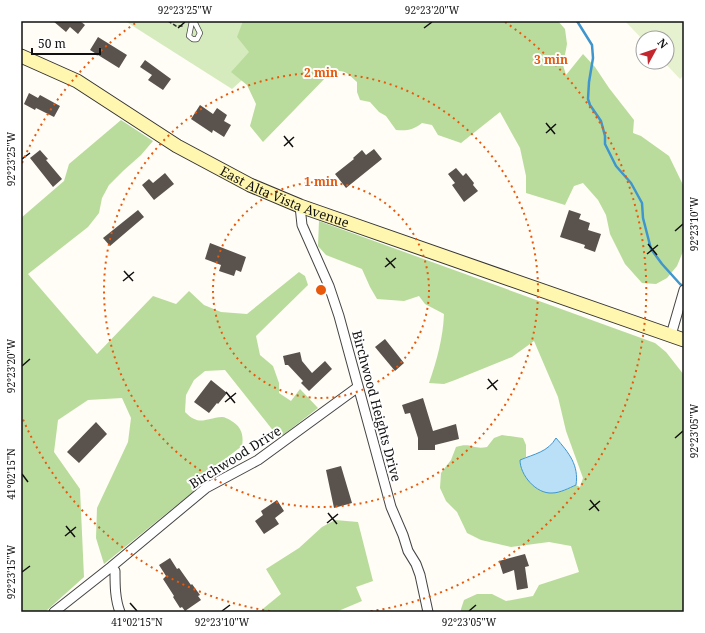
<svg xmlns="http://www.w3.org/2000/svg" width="705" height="633" viewBox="0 0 705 633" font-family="'Noto Serif',serif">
<rect width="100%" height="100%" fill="#fffdf5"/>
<path fill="#d5ebbd" d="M125 21H308L232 89Z"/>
<path fill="#b9dc9c" d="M243 21H558L565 29 567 44 563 65 566 75 583 54 595 67 609 88 634 120 633 133 641 136 669 156 684 187V249L677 266 667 278 656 284 642 283 625 264 610 234 606 215 598 200 583 183 574 186 565 205 526 193V176L520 148 500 112 461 143 438 135 432 125 422 123C413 130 407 131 396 130L386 116 379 112 370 102 360 100 357 92V82C347 73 344 68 330 73L263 142 250 126 256 104 247 85 231 72 249 52 237 37Z
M121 120 153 141 141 155 123 171 109 185 102 198 99 213 88 227 28 274 97 354 153 296 176 304 189 291 204 305 221 312 247 314 299 272 305 276 308 285 256 336 260 355 273 366 279 383V393L291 401 300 389 318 408 279 438 225 370 205 371 194 380 186 395 185 412C200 427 205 418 222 417 225 417 228 419 230 420 241 426 244 434 242 446L225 459 218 475 204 483 104 564 96 538 97 508 128 442 131 418 122 398 88 400 58 420 54 452 80 489 84 577 45 612H21V218L64 181 69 164Z
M319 221 655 343 666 352 684 375V612H461V609L464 600 477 594H492L506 601 533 596 539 585 579 572 571 546 549 542 511 547 481 540 467 533 457 512 446 501 440 488 441 473 451 460 456 447C471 442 473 450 487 447L494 438 502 435 523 438 526 445V457L520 460 565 490 576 485 580 487 583 478 566 431 558 397 534 341 512 357 455 380 444 384 429 383C437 360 443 338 444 314L425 304 419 296 404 301 377 299 370 287 362 269 326 255 318 246Z
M335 520 358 522 373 581 356 587 362 601 336 612H259L281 594 266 569 299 548 322 527Z"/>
<path fill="#e6f2cf" d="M625 21H684V75L680 79 664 62H667V38H643V40Z"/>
<path fill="#b9e0f7" stroke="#3f96cf" d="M556 438C569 453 579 465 576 485 569 488 560 493 552 493 536 494 520 475 520 460 534 454 548 452 556 438Z"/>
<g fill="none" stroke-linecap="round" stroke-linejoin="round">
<path stroke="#3f96cf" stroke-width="2.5" d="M577 21 592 45 593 58 589 82 588 99 590 105 601 121 605 136V144L616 166 631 183 642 203 643 218 651 249 662 264 680 284 684 287"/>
</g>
<path fill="#5a524d" d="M53 21H80L85 25 78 34 70 27 66 32Z
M98 37 127 55 119 68 90 50Z
M145 60 171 79 163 90 148 80 152 75 140 67Z
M29 93 38 98 40 95 60 106 54 117 36 108 35 110 24 104Z
M200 105 213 114 217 108 227 115 224 121 231 125 224 137 213 130 212 133 191 119Z
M374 149 382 159 346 188 335 174 354 159 353 158 362 150 366 155Z
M40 150 48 159 46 160 62 179 53 187 30 158Z
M456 168 463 176 466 173 474 183 473 185 478 191 464 202 452 185 455 183 448 174Z
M165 173 174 184 154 200 142 185 149 179 153 183Z
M138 210 144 217 110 246 103 238Z
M569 210 581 214 579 219 590 223 588 230 601 234 595 252 584 248 585 245 560 237Z
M210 243 246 257 241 272 236 270 234 276 219 271 221 265 205 259Z
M385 339 404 363 395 371 375 347Z
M300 352 302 361 312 373 325 361 332 369 309 391 301 383 303 381 288 365H285L283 356Z
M211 380 227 393 218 404 217 403 209 413 194 402Z
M423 398 433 431 456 424 459 439 435 445V450H418V438L410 413 405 414 402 405Z
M96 422 107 434 79 463 67 452Z
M341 466 352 503 334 508 326 470Z
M277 500 284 511 275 518 279 524 264 534 255 521 263 515 261 511Z
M525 554 529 566 525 567 528 588 517 590 514 570 503 574 499 561Z
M170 558 177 569 179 568 191 585 192 584 200 595 198 596 201 600 185 611 182 607 180 608 173 597 174 596 163 579 166 576 159 565Z"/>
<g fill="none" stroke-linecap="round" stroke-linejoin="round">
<g stroke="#444" stroke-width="6">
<path id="service" d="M192 21 189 36C192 39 193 40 197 39L200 33 194 21"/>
</g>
<g stroke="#444" stroke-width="11">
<path id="minor" d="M300 206 302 225 329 286 339 316 391 507 403 535 408 551 416 564 420 575 428 612
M671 335 684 290
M111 567 115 571C115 585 115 599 120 612
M54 612 111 567 206 488 258 460 358 387"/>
</g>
<g stroke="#333" stroke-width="15">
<g id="secondary">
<path id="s1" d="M21 56 77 81 177 146 250 185 300 206 684 340"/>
</g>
</g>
<path stroke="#333" stroke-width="1.5" stroke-dasharray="4 2" stroke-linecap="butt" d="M168 21 176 26H184"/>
<use href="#service" stroke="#fff" stroke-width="4.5"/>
<use href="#minor" stroke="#fff" stroke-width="9"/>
<use href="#secondary" stroke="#fff6b0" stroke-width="13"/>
</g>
<path fill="none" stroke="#111" stroke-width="1.5" d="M178 28 185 22M424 28 432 22M546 123 555 134M546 133 556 124M284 136 293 147M284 146 294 137M22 159 30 153M675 231 683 224M648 244 657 255M647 254 658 245M386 258 395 268M385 267 396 258M124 271 133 281M123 281 134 272M22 366 30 359M488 379 497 390M487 389 498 380M226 392 235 403M225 402 236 393M675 438 683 431M22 474 28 482M590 500 599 511M589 510 600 501M328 513 337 524M327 523 338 514M66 526 75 537M65 536 76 527M22 572 30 566M130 603 137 611M222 611 230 605M469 611 476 605"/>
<g fill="none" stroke="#e8590c" stroke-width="2" stroke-dasharray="2 4">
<circle cx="321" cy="290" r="108"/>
<circle cx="321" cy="290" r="217"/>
<path d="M276 612A325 325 0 0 1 22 417M22 163A325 325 0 0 1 137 22M505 22A325 325 0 0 1 366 612"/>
</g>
<g text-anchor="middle" stroke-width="4" stroke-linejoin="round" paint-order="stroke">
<g font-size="13" fill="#111" stroke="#fff">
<text dy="5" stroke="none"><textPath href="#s1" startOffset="300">East Alta Vista Avenue</textPath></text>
<text transform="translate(377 406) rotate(75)" y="5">Birchwood Heights Drive</text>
<text transform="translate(235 457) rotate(-32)" y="5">Birchwood Drive</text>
</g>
</g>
<circle cx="321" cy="290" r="6" fill="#e8590c" stroke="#fff" stroke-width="2"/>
<g font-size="12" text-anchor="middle" font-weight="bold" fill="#e8590c" stroke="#fff" stroke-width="4" stroke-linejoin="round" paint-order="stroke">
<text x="551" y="64">3 min</text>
<text x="321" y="77">2 min</text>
<text x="321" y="186">1 min</text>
</g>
<rect width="705" height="633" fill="none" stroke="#ffffff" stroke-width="44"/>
<g transform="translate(655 50) rotate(50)"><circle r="19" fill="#ffffff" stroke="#a0a0a0"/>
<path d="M0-3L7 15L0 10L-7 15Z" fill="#c4262e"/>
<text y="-6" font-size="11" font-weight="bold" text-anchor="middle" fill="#111111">N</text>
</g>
<path d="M32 48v6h68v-6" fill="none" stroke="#111111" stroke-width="2"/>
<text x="38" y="48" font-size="12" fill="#111111" stroke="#ffffff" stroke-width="3" paint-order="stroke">50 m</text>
<rect x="22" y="22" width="661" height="589" fill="none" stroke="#111" stroke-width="1.5"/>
<g font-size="10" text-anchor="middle" fill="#111">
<text x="185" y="14">92°23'25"W</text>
<text x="432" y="14">92°23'20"W</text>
<text transform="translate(11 159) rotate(-90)" y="4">92°23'25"W</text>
<text transform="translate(694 224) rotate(-90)" y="4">92°23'10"W</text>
<text transform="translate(11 366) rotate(-90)" y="4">92°23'20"W</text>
<text transform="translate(694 431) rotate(-90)" y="4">92°23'05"W</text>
<text transform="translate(11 474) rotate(-90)" y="4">41°02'15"N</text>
<text transform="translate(11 572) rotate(-90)" y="4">92°23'15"W</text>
<text x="137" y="626">41°02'15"N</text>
<text x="222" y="626">92°23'10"W</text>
<text x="469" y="626">92°23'05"W</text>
</g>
</svg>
